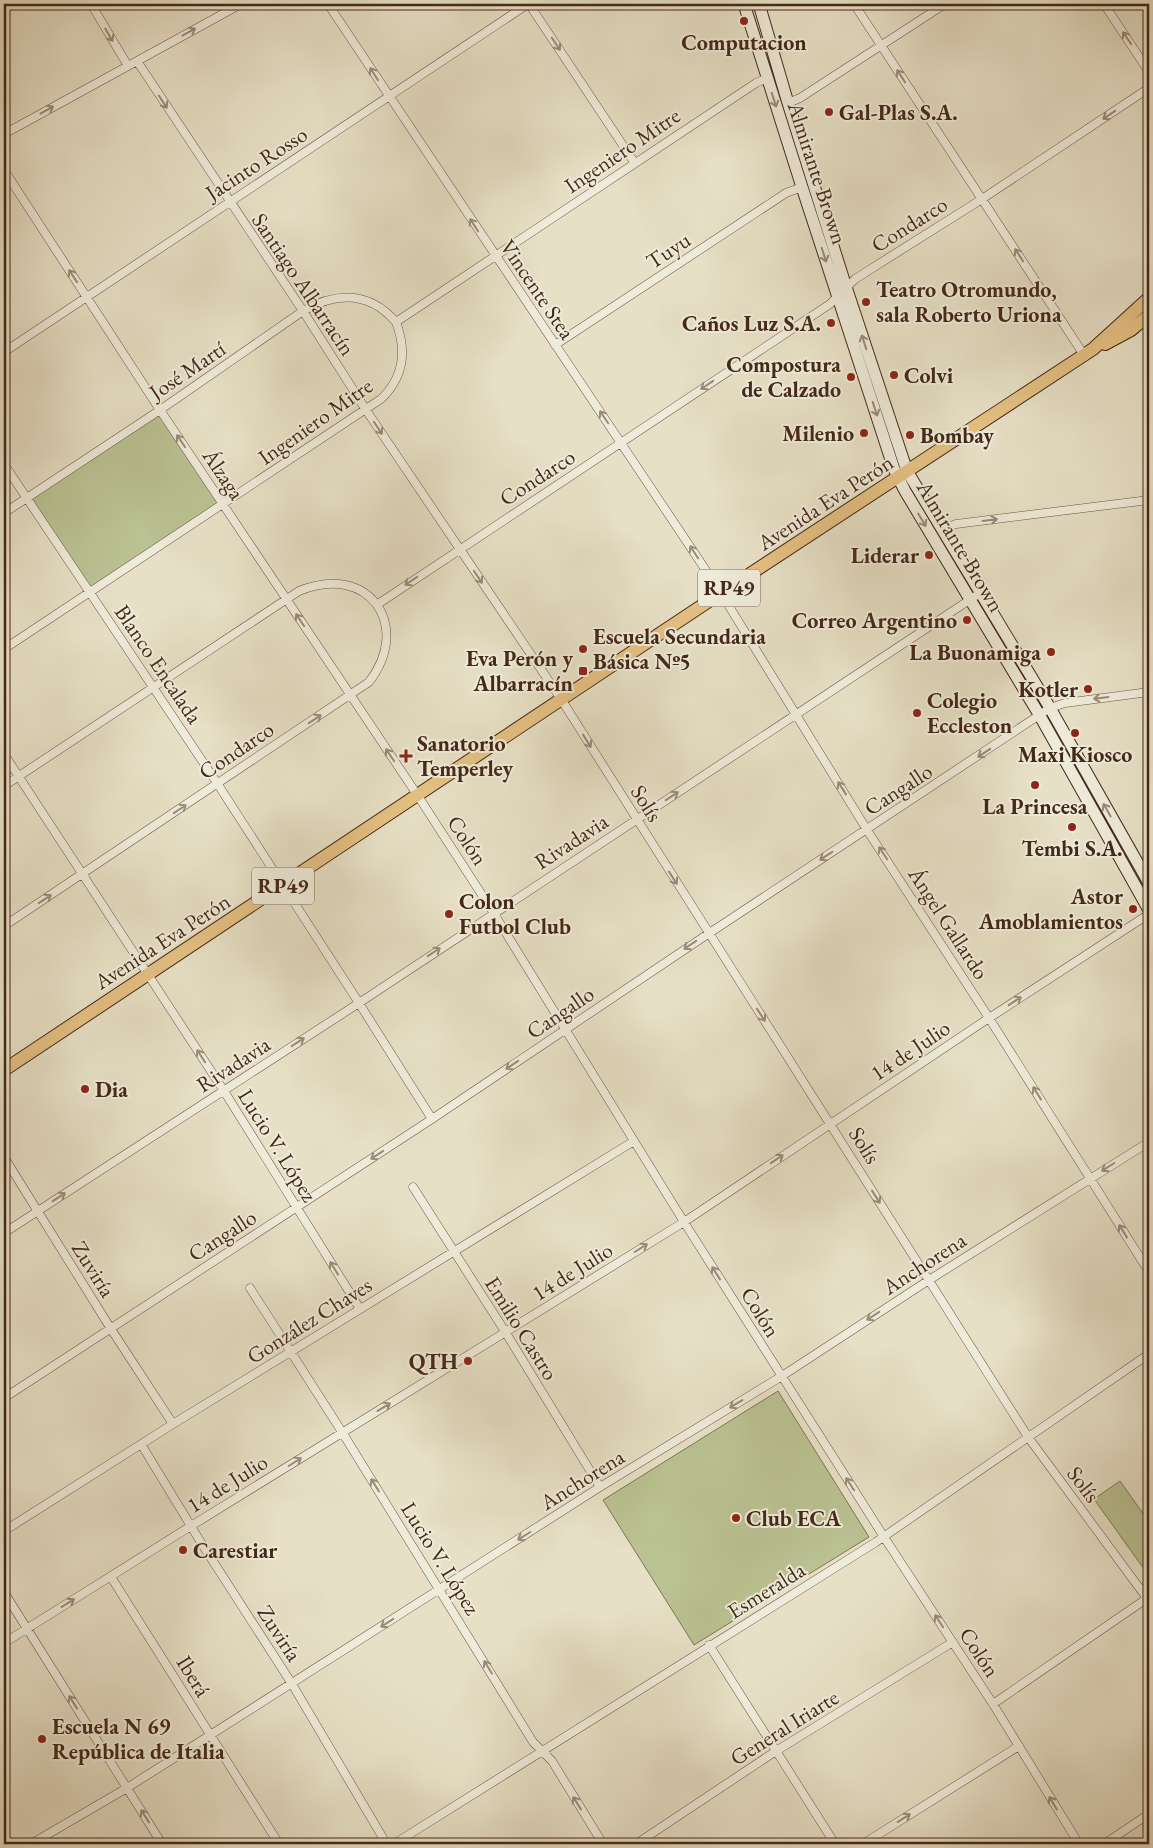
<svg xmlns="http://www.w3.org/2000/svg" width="1153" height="1848" viewBox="0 0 1153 1848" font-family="'EB Garamond',serif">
<rect width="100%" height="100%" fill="#e7e0c6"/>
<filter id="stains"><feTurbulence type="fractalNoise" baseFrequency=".004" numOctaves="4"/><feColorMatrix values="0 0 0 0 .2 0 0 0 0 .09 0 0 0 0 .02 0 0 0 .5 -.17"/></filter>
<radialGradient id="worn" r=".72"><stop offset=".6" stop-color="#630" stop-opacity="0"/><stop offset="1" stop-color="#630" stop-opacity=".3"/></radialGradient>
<path fill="#bac192" stroke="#7f7454" d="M160 410 223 505 90 593 26 498Z
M778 1391 869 1537 694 1645 603 1500Z
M1120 1481 1149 1522V1576L1094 1499Z"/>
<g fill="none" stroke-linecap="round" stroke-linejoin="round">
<g stroke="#6d5643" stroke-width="9">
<path id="minor" d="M91 4 128 66
M328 4 721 593 867 830 989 1018 1149 1272
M529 4 634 162
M854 4 1084 355
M1104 4 1149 72
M137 61 303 311 366 410 561 699 1028 1437 1149 1601
M788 103 800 98 945 4
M4 134 241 4
M4 170 160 410 418 796 493 912 684 1222 884 1537 993 1704 1079 1844
M555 345 786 193 802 187
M4 352 528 4
M4 464 217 783 359 1003 432 1119
M4 513 160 410 303 311C336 292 369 291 396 322
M942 529 956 524 1149 500
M378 604 830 304 855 279 982 199 1149 88
M4 649 381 399C404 377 407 351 396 322L756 83 767 78
M4 754 224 1091 360 1309
M4 786 299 591C368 562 413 625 369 682L4 926
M4 1157 111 1329 173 1424
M413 1187 506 1333 600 1487
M4 1233 359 1003 980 593
M250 1288 342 1432 533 1742 552 1761 603 1844
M4 1398 432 1119 708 934 1050 708 1065 703 1149 692
M141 1444 200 1541 292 1684 380 1833 386 1844
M4 1531 173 1424 634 1141
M111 1577 279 1844
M4 1592 162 1844
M4 1643 191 1526 684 1222 989 1018 1149 914
M709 1645 835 1844
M993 1704 1149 1597
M31 1844 127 1788 600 1487 782 1376 929 1280 1149 1142
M394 1844 876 1542 1149 1354
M636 1844 776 1751 953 1642
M863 1844 1019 1746
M1104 1844 1149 1814"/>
</g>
<g stroke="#442817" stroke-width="13">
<path id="secondary" d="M744 4 802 187 894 469 905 491 1040 716 1149 910
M759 4 788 103 846 287 907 471 1050 708 1149 883"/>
</g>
<g stroke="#442817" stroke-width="14">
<path id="primary" d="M1105 344 1131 330 1149 315
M4 1070 721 593 1084 355 1093 349 1149 298"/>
</g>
<use href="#minor" stroke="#efebda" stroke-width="8"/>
<use href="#secondary" stroke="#efebda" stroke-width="11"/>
<use href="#primary" stroke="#e4c083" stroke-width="12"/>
</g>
<defs><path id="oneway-shaft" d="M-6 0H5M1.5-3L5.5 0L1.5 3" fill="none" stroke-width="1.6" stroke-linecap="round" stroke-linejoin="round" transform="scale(1.25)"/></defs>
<g stroke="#9a8a78">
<use href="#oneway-shaft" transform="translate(189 32) rotate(-29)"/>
<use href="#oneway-shaft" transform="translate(109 35) rotate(60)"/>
<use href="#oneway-shaft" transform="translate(1127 38) rotate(-124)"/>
<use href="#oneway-shaft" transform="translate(556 44) rotate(56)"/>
<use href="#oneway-shaft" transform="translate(374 74) rotate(-123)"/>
<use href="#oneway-shaft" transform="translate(901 76) rotate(-123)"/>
<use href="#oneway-shaft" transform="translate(774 100) rotate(72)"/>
<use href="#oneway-shaft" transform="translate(163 102) rotate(57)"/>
<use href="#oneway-shaft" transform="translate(47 110) rotate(-29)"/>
<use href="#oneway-shaft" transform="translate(1109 115) rotate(146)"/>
<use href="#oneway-shaft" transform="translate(474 225) rotate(-123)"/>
<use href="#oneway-shaft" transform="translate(824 255) rotate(72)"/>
<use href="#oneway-shaft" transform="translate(1019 255) rotate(-123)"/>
<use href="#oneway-shaft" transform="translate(73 276) rotate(-123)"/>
<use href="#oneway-shaft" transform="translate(864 342) rotate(-108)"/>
<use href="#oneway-shaft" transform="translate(707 385) rotate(146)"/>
<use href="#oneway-shaft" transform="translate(875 409) rotate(72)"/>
<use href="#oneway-shaft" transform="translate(604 417) rotate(-124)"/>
<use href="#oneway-shaft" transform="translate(378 428) rotate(56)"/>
<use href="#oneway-shaft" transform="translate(181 441) rotate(-124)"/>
<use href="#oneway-shaft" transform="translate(922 520) rotate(59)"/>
<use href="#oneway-shaft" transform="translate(990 520) rotate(-7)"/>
<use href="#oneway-shaft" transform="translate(694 552) rotate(-123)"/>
<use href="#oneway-shaft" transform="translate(478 577) rotate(56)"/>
<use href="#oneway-shaft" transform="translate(411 581) rotate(146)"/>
<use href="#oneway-shaft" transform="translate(300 620) rotate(-124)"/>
<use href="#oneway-shaft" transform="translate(1101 698) rotate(173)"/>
<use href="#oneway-shaft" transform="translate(315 719) rotate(-33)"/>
<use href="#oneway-shaft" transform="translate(587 741) rotate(58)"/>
<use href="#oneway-shaft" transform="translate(984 753) rotate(147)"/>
<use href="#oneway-shaft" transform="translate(390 755) rotate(-124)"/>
<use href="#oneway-shaft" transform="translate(842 788) rotate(-122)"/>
<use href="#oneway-shaft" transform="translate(672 796) rotate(-33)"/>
<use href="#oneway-shaft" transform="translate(180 809) rotate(-34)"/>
<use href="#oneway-shaft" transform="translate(1107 810) rotate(-120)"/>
<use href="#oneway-shaft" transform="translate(883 853) rotate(-123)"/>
<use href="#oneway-shaft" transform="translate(826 856) rotate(147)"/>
<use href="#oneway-shaft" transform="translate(673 878) rotate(58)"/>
<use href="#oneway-shaft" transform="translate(45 899) rotate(-33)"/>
<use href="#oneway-shaft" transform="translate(690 945) rotate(146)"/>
<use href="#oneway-shaft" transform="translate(434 952) rotate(-34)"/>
<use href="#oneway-shaft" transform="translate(1015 1001) rotate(-33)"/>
<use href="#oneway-shaft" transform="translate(761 1015) rotate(57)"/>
<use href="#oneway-shaft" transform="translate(298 1042) rotate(-33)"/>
<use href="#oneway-shaft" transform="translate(201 1056) rotate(-123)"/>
<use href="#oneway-shaft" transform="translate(512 1065) rotate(146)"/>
<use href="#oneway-shaft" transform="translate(1037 1093) rotate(-122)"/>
<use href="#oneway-shaft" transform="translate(377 1155) rotate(147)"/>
<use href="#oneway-shaft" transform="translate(777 1159) rotate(-34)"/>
<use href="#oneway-shaft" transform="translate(1108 1167) rotate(148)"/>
<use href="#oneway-shaft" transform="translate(59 1197) rotate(-33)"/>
<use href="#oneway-shaft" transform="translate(876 1197) rotate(58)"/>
<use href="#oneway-shaft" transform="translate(1123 1231) rotate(-122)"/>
<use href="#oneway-shaft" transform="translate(641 1248) rotate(-32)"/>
<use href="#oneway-shaft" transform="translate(334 1268) rotate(-122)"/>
<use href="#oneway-shaft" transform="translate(716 1273) rotate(-122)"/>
<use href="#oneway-shaft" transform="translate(873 1316) rotate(147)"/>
<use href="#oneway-shaft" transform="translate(736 1404) rotate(149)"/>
<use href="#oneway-shaft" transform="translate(384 1407) rotate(-31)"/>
<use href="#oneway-shaft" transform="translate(295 1462) rotate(-32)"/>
<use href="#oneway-shaft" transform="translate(850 1484) rotate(-123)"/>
<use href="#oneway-shaft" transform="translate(375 1485) rotate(-122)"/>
<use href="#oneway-shaft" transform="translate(524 1536) rotate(148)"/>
<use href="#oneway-shaft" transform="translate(68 1603) rotate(-32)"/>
<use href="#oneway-shaft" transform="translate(939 1621) rotate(-123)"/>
<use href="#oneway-shaft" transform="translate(387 1623) rotate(147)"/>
<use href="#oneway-shaft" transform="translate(488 1667) rotate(-121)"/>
<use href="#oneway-shaft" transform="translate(73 1702) rotate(-122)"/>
<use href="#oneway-shaft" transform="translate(577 1803) rotate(-122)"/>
<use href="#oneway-shaft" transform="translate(1053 1803) rotate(-121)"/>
<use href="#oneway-shaft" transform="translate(145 1816) rotate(-122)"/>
<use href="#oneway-shaft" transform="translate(904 1818) rotate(-32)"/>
</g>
<g fill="#8f2418" stroke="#efebda" stroke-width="2">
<circle cx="744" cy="21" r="5"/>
<circle cx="829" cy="112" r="5"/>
<circle cx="866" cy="302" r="5"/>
<circle cx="831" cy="323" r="5"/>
<circle cx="894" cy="375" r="5"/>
<circle cx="851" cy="377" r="5"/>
<circle cx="864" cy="433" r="5"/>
<circle cx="910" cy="435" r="5"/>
<circle cx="929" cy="555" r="5"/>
<circle cx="967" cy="620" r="5"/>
<circle cx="583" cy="649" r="5"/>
<circle cx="1051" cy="652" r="5"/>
<rect x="578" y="666" width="10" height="10" rx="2.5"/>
<circle cx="1088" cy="689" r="5"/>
<circle cx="917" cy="713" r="5"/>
<circle cx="1075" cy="733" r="5"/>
<path d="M403.5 748.5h5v5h5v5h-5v5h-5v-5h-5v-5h5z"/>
<circle cx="1035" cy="785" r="5"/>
<circle cx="1072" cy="827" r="5"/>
<circle cx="1133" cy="909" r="5"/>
<circle cx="449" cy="914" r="5"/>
<circle cx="85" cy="1089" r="5"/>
<circle cx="468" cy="1361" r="5"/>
<circle cx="736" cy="1518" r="5"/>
<circle cx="183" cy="1550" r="5"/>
<circle cx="42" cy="1739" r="5"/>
</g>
<g text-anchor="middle" stroke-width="4" stroke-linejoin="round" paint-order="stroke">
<g fill="#efebda" stroke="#776252" stroke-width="1">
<rect x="698" y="569.5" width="62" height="37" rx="4"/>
<rect x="252" y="867.5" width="62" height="37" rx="4"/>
</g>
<g font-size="21" font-weight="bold" fill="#442817">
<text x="729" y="595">RP49</text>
<text x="283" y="893">RP49</text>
</g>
<g font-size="22" font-weight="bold" fill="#442817" stroke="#efebda" text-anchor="start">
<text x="744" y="50" text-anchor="middle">Computacion</text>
<text x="839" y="120">Gal-Plas S.A.</text>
<text x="876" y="297">Teatro Otromundo,<tspan x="876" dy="25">sala Roberto Uriona</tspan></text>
<text x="821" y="331" text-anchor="end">Caños Luz S.A.</text>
<text x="841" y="372" text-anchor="end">Compostura<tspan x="841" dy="25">de Calzado</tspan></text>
<text x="904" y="383">Colvi</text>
<text x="854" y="441" text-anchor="end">Milenio</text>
<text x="920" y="443">Bombay</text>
<text x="919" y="563" text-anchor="end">Liderar</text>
<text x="957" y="628" text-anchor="end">Correo Argentino</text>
<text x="593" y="644">Escuela Secundaria<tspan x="593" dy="25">Básica Nº5</tspan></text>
<text x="1041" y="660" text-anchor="end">La Buonamiga</text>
<text x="573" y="666" text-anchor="end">Eva Perón y<tspan x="573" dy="25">Albarracín</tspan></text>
<text x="1078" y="697" text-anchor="end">Kotler</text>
<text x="927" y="708">Colegio<tspan x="927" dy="25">Eccleston</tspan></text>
<text x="417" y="751">Sanatorio<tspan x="417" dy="25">Temperley</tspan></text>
<text x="1075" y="762" text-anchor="middle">Maxi Kiosco</text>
<text x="1035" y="814" text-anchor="middle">La Princesa</text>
<text x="1072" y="856" text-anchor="middle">Tembi S.A.</text>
<text x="1123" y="904" text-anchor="end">Astor<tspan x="1123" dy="25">Amoblamientos</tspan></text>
<text x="459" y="909">Colon<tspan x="459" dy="25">Futbol Club</tspan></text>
<text x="95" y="1097">Dia</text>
<text x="458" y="1369" text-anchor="end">QTH</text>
<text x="746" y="1526">Club ECA</text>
<text x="193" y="1558">Carestiar</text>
<text x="52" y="1734">Escuela N 69<tspan x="52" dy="25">República de Italia</tspan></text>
</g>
<g font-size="22" fill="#442817" stroke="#efebda">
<text transform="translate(622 150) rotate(-34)" y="8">Ingeniero Mitre</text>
<text transform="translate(256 163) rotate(-33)" y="8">Jacinto Rosso</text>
<text transform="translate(818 173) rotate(72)" y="8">Almirante Brown</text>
<text transform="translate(909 224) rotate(-32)" y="8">Condarco</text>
<text transform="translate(668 250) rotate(-33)" y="8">Tuyu</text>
<text transform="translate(304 284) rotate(56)" y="8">Santiago Albarracín</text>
<text transform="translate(538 289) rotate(56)" y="8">Vincente Stea</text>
<text transform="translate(187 370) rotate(-34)" y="8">José Martí</text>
<text transform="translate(315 421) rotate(-35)" y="8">Ingeniero Mitre</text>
<text transform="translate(224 474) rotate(56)" y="8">Álzaga</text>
<text transform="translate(537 477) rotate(-33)" y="8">Condarco</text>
<text transform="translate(825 502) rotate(-33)" y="8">Avenida Eva Perón</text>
<text transform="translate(961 546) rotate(59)" y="8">Almirante Brown</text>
<text transform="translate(159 664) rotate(56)" y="8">Blanco Encalada</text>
<text transform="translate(236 750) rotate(-34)" y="8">Condarco</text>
<text transform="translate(898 789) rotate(-33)" y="8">Cangallo</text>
<text transform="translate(647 803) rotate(58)" y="8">Solís</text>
<text transform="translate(468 840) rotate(57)" y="8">Colón</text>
<text transform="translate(571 841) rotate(-33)" y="8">Rivadavia</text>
<text transform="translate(949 923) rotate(57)" y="8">Ángel Gallardo</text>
<text transform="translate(162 941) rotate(-33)" y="8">Avenida Eva Perón</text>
<text transform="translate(560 1012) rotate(-34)" y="8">Cangallo</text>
<text transform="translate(910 1050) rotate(-34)" y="8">14 de Julio</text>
<text transform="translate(233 1064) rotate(-33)" y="8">Rivadavia</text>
<text transform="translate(278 1145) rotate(58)" y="8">Lucio V. López</text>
<text transform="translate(865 1145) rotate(58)" y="8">Solís</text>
<text transform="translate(222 1235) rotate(-33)" y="8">Cangallo</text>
<text transform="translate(924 1263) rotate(-33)" y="8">Anchorena</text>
<text transform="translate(94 1269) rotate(58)" y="8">Zuviría</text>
<text transform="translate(572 1271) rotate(-32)" y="8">14 de Julio</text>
<text transform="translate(761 1312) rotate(58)" y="8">Colón</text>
<text transform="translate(309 1320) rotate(-32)" y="8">González Chaves</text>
<text transform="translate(522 1328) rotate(58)" y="8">Emilio Castro</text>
<text transform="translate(582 1479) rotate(-32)" y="8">Anchorena</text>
<text transform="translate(227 1483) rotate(-32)" y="8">14 de Julio</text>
<text transform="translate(1084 1484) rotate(53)" y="8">Solís</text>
<text transform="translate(441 1558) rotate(58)" y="8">Lucio V. López</text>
<text transform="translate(766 1590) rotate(-32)" y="8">Esmeralda</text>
<text transform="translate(280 1633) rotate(57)" y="8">Zuviría</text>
<text transform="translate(980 1652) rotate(57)" y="8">Colón</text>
<text transform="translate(194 1676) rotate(58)" y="8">Iberá</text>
<text transform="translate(784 1727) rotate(-32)" y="8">General Iriarte</text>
</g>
</g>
<rect width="1153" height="1848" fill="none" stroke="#e7e0c6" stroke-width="20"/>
<rect x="5" y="5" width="1143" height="1838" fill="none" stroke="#442817" stroke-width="2.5"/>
<rect x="10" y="10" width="1133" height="1828" fill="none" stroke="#442817"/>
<rect width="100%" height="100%" filter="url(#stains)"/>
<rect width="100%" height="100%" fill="url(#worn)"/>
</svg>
